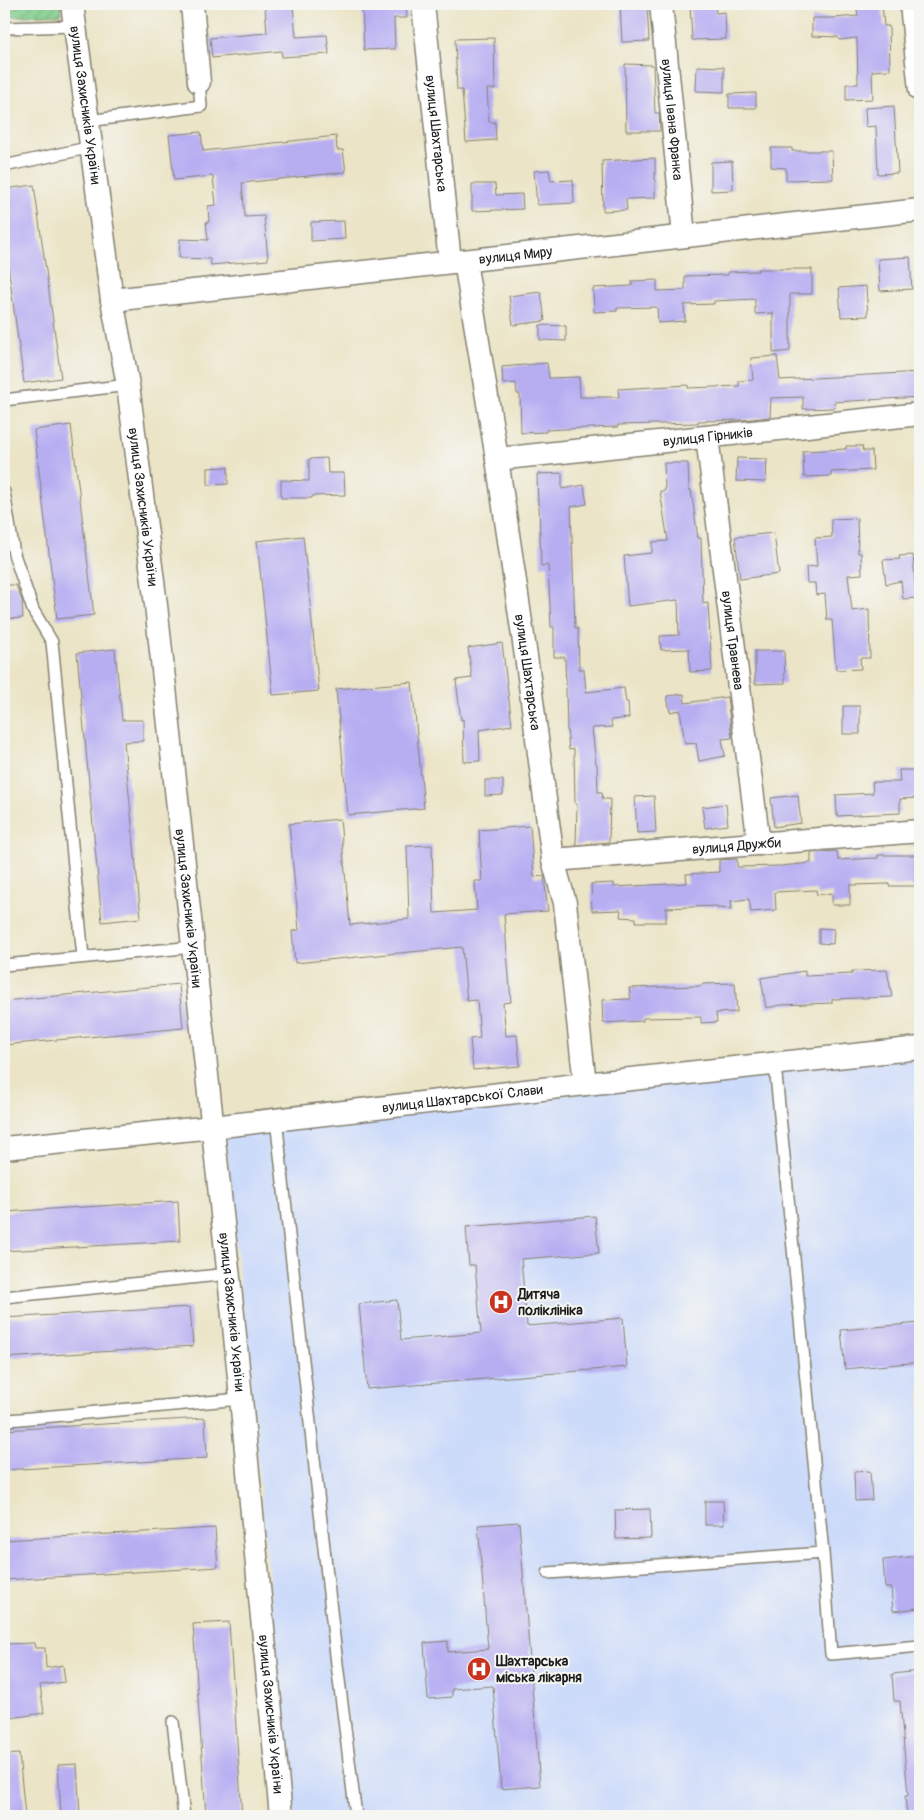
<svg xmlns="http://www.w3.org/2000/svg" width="924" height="1820" viewBox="0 0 924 1820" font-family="Pangolin,sans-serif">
<defs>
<pattern id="garden-furrows" width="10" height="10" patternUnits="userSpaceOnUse" patternTransform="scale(1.25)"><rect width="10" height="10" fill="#7fcc8a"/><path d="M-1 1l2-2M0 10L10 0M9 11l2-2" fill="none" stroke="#6daf76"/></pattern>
</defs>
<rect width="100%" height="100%" fill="#f6f6f2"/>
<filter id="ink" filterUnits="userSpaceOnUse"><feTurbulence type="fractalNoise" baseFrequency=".02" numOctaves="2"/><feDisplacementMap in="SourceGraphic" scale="10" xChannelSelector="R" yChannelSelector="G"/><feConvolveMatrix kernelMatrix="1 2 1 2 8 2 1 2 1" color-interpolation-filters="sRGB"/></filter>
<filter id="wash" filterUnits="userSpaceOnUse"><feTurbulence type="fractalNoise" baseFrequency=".0096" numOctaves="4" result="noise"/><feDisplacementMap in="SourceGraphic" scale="20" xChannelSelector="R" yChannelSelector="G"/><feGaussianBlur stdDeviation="1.12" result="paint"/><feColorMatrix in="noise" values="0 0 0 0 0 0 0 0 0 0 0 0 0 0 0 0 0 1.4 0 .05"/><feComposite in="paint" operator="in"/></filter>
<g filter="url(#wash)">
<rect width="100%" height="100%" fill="#ebe4c6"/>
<path fill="#cddbfa" d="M920 1053V1816H293L225 1134Z"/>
<path fill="url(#garden-furrows)" stroke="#4e7453" d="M4 4H60L61 14 4 17Z"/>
<g id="blocks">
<path fill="#b7aef2" d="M362 4H406L407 18H394L395 49 364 50Z
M620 4H647L649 41 622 42Z
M690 4H715L716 13 725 12 726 39 692 40Z
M856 4H882L884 26H889L890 70 872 71 873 99 846 100V84H858L857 38 839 40 838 37 812 36V18H833L858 16Z
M293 5 296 37 327 35 329 54 282 57 281 51 212 58 210 38 267 33 265 8Z
M494 38 495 89H487L489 122H495L496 140 466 142 462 90H457L455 39Z
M625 64 653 65 655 113H659L660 131H626Z
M697 66 724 67V92L696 91Z
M756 93V108H729V94Z
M894 106 898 173 878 174 876 126 866 127 865 108Z
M201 132 203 151 336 136 337 150H343L346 172 242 183 245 217 264 216 268 260 211 265 210 259 179 258 180 239 208 240 206 222H209L208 206 216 205 213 176 174 180 169 135Z
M771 148H792V151H832L833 179 786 180V168L771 167Z
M655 158V198L626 199 627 210 603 211 602 161Z
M732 161 733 190 711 191V162Z
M549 170 551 181 573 180 574 203 537 205 534 171Z
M472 184H495L496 195 522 194 523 209 472 211Z
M34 185 61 378 24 383 4 236V189Z
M344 221 345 239 311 241V222Z
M910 257 912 289 880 291 878 259Z
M758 269H812V294H790V351L773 353V313L755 314V299L714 301V304L684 305 685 321 658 323 657 307 617 308V311L594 312 593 288 632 286V281L657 280V291L685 290V276L728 275V272L758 271Z
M866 286 868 316 841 317 839 288Z
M541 292 545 321 513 325 509 296Z
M540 325 566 326V341L540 340Z
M777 356 780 380 920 372V397L834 402 835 408 803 409V397L771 398 770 417 742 420 698 421V423L618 425V427L564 429 546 430V432L521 433 520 394H517L516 383 503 384 502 367 547 363 549 378 579 377 580 397H619L618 389 688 385V388L739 386V381L753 380 751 358Z
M71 425 94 615 57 619 34 430Z
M846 446H862L863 451H872L873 470 831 472V476L804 477 803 451 846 449Z
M327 458 328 473H344L345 495 312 496V498H281V480L309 481V459Z
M737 458 767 459 766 482 736 481Z
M664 463H688L689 490H691L698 538H701L703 604 708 603 712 671 690 672 689 649 661 650 660 636 679 635 678 600 628 606 624 556 652 553V542L668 541 660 491H665Z
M228 467V484L208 485V468Z
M562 473V489L584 485 587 504 571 507 575 628H578L579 669H584L586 692 624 688 626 702H628L629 718 611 720 612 727 592 728 596 764H597L598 792H602L603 799H610L609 842 576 845 577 804H575L574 749 569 750 567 728 565 657H554V627H551L548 565 541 566 539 505H538L537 474Z
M857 518 858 553H861L862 574 848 575 852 611 869 609 870 658H860L861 669 836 670 832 620H827L825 594 816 595 815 583H807L806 567 817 566 815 538 832 537 831 519Z
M774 533 779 574 740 579 735 537Z
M303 536 319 691 273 695 257 541Z
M913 555 916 598 903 599 901 581 886 584 883 560 900 559 899 556Z
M4 585H16L22 601 23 618 4 619Z
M502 643 512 725 479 730 480 761 464 762 463 719 461 720 456 680 472 678 468 648Z
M115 649 122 720H143V741L124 742 141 918 102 922 77 653Z
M755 651H784L785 683 755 684Z
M412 682 424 808 348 815 336 689Z
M684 694 685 703 727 697 732 738 722 739 725 756 699 761 696 743 685 744 680 710 670 712 667 696Z
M843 706H860V734H843Z
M899 770H917L918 798 900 799V813L837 816 836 795 873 793 872 782H900Z
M485 780H503V795L485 796Z
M798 795 801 823 774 827 771 798Z
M654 796 656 832 637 833 635 797Z
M726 804 728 825 705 828 702 807Z
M340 819 350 925 409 919 407 846 432 845 434 913 477 910 475 881H482L479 830 530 826 534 877 544 876 548 911 504 914 511 1002 503 1003 506 1036 517 1035 520 1066 473 1070 470 1039 480 1038 477 1000 467 1001 462 947 295 963 292 931 299 930 289 824Z
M837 851 838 860 878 858V855H915V886H889V884L850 885V905H832V893L817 895 816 890 775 892 776 910 751 912 749 899 731 901 732 909 717 908V906L666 908V922H636V918L620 917 621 910 592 911 591 884 614 883V887L687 883 686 874 719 872V860L737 859V867L781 866 811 863V853Z
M819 928 834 929 833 944 819 943Z
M887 970 892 997 832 999V1003L781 1005 766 1008 761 978 805 971V976L852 974V971Z
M735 983 737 1012 716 1013 717 1022 701 1023V1017L643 1018V1021L603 1023 602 1000 631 999 629 988 699 986 704 984Z
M179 984 183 1028 4 1045V1001Z
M178 1201 180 1241 4 1251V1212Z
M595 1216 599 1253 521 1259 527 1326 623 1318 627 1367 367 1389 359 1304 397 1300 401 1340 481 1333 475 1265H469L466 1227Z
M190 1307 193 1346 4 1358V1318Z
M920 1323V1362L845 1369 841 1330Z
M205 1418 207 1458 4 1470V1430Z
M870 1471 872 1500 855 1501 854 1472Z
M705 1501H723L724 1525H705Z
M650 1509 651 1538 616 1539 615 1510Z
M519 1522 540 1786 501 1789 493 1686 452 1689V1697L428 1699 424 1643 448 1641V1652L488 1649 478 1525Z
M215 1528 218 1567 4 1580V1540Z
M918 1556 920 1608 893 1611 891 1588H885L883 1560Z
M229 1622 242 1816H206L193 1624Z
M34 1643 35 1648H45L46 1668 63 1665 65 1682 40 1685 44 1713 4 1719V1644Z
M920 1671V1816H907L905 1796H908L900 1701H894L892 1674Z
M19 1754 25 1816H4V1755Z
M77 1764 80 1816H61L58 1765Z"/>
</g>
</g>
<g filter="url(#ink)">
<use href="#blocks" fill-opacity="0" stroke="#848071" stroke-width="1"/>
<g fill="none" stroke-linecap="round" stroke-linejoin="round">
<g stroke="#848071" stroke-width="14">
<path id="service" d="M4 28 75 26
M88 121 201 106 199 82
M4 166 92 147
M4 400 128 385
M4 492 14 554 33 610 52 642 83 957
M4 965 194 947
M775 1065 823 1553 831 1654 920 1646
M276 1119 337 1664 356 1816
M4 1297 229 1274
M4 1422 9 1420 240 1399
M548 1573 823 1553
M173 1722 184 1816"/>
</g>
<g stroke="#848071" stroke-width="25">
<g id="minor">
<path id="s1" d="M72 4 112 300 128 385 156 605 233 1315 281 1816"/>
<path d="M192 4 199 82"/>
<path id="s2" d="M423 4 450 262"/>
<path id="s3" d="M661 4 684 236"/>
<path d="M911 4 920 90"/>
<path id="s4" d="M465 261 497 459 528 670 553 860 565 903 585 1084"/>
<path id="s5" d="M112 300 920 210"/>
<path id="s6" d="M707 437 759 844"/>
<path id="s7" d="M497 459 920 414"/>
<path id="s8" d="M553 860 920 831"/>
<path id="s9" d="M4 1148 213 1127 585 1084 920 1048"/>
</g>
</g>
<use href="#service" stroke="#fff" stroke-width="11"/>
<use href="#minor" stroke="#fff" stroke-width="22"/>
</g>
</g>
<defs>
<g id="hospital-disc" transform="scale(1.25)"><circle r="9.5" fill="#c8321e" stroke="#f6f6f2"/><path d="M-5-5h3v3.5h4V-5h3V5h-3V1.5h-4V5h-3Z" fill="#fff"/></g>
</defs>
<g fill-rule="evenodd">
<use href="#hospital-disc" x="501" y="1302"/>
<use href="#hospital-disc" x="479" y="1669"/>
</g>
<g text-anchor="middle" stroke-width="4" stroke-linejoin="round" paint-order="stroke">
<g font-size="14" fill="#1c1c1c" stroke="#f6f6f2">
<text dy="5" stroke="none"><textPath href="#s1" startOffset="102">вулиця Захисників України</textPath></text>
<text dy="5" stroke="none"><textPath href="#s3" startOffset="116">вулиця Івана Франка</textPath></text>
<text dy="5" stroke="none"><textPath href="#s2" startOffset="130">вулиця Шахтарська</textPath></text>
<text dy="5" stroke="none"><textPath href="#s5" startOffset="406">вулиця Миру</textPath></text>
<text dy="5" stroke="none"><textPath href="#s7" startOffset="212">вулиця Гірників</textPath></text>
<text dy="5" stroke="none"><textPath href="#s1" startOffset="508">вулиця Захисників України</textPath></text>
<text dy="5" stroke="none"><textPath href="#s6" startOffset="205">вулиця Травнева</textPath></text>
<text dy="5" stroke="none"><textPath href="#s4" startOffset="416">вулиця Шахтарська</textPath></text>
<text dy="5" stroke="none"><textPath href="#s8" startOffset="184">вулиця Дружби</textPath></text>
<text dy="5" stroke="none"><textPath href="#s1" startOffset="912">вулиця Захисників України</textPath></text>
<text dy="5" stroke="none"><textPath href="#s9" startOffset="461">вулиця Шахтарської Слави</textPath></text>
<text dy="5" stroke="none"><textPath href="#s1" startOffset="1318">вулиця Захисників України</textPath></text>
<text dy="5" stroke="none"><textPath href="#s1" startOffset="1722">вулиця Захисників України</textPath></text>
</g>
<g font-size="14" font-weight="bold" fill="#1c1c1c" stroke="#f6f6f2" text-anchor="start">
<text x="518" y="1299">Дитяча<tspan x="518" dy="16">поліклініка</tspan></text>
<text x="496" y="1666">Шахтарська<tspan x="496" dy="16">міська лікарня</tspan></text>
</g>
</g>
<rect width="924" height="1820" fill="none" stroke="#f6f6f2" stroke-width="20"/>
</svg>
